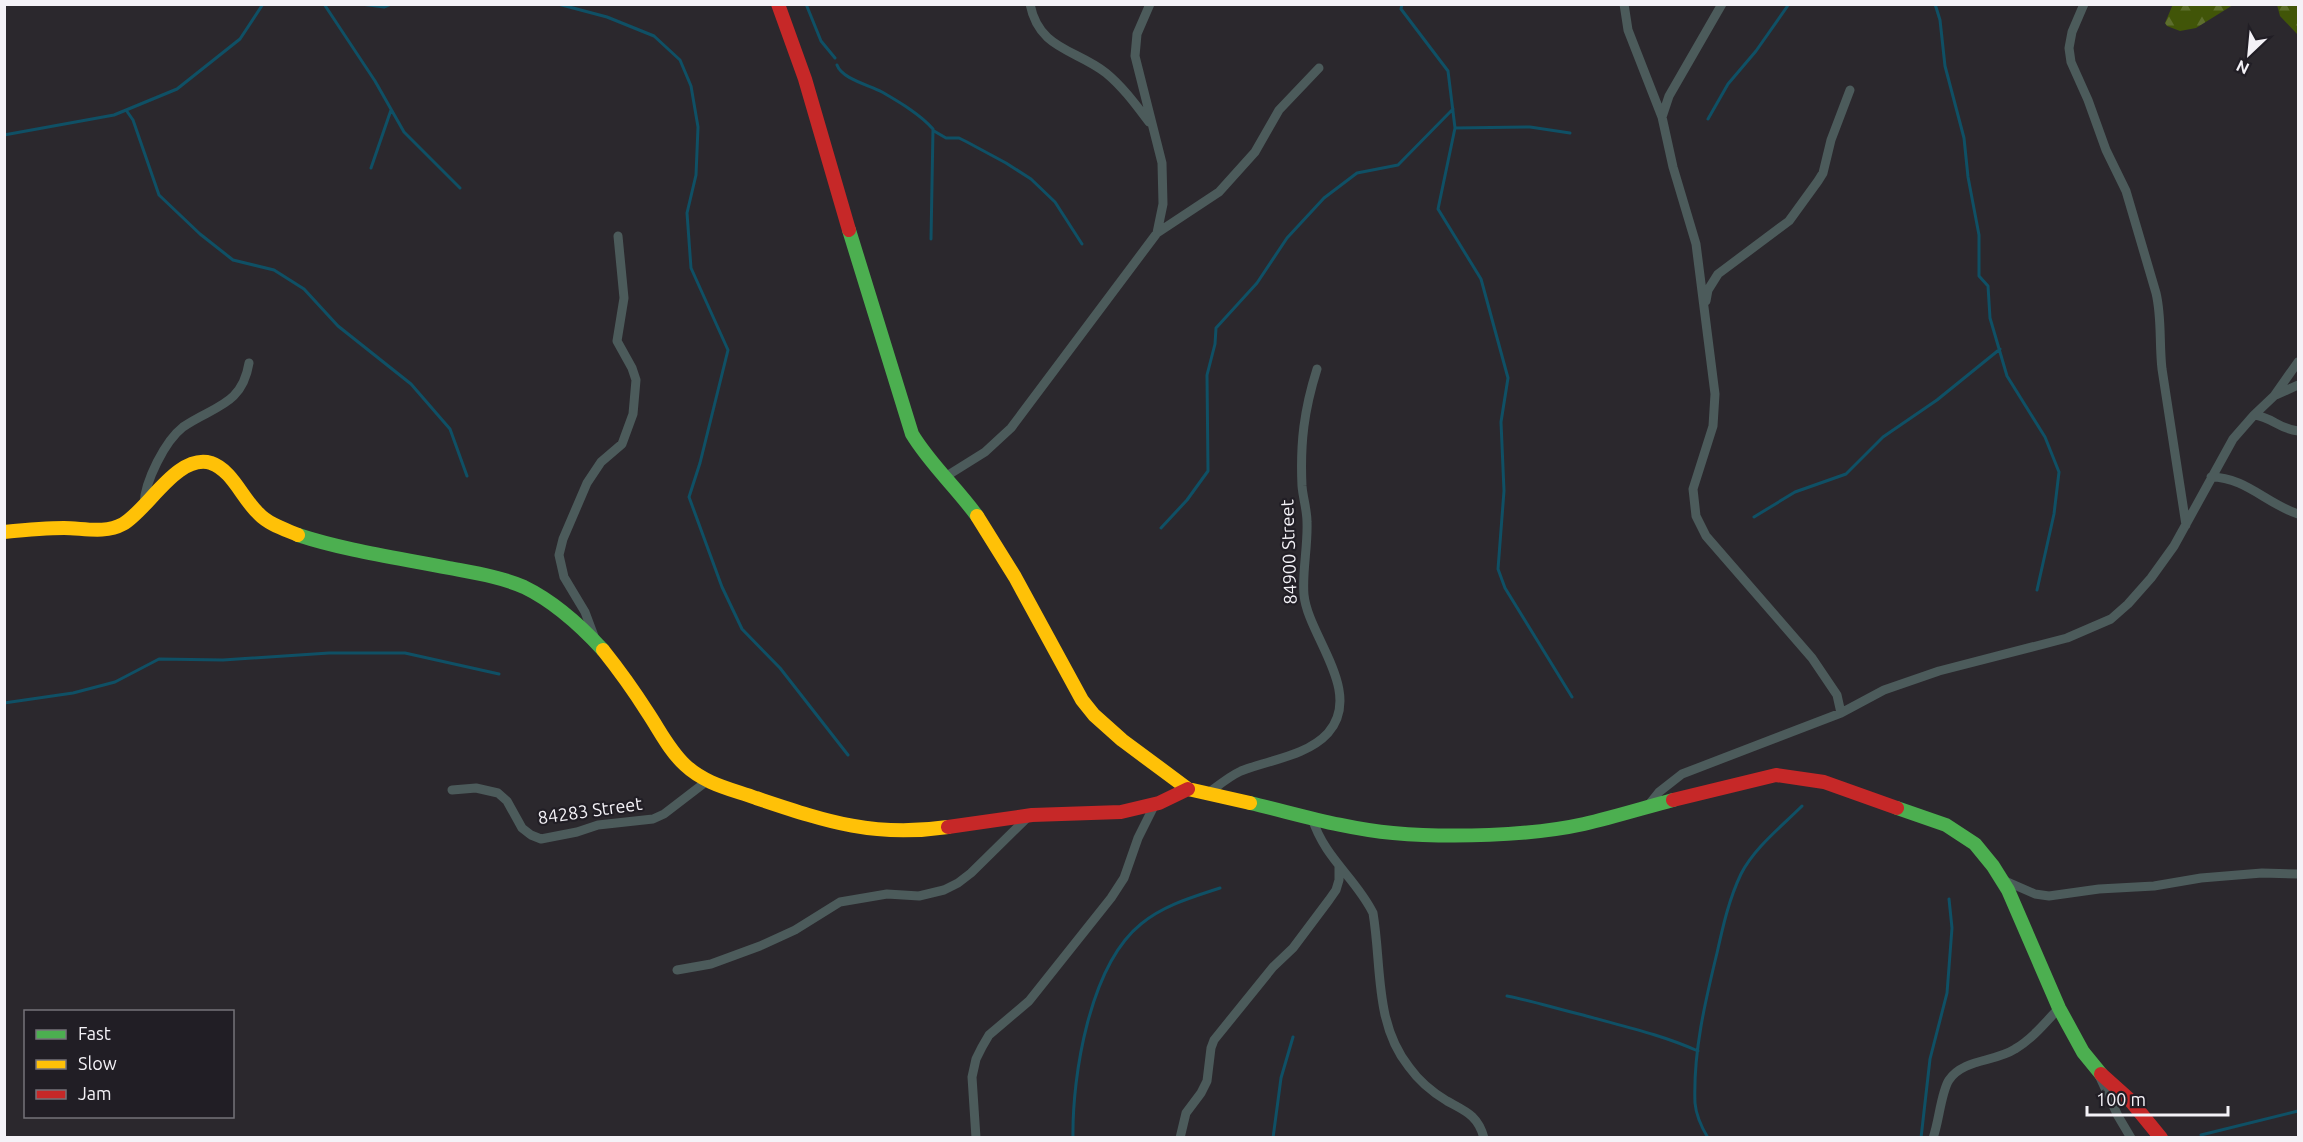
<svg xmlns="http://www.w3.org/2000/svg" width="2303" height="1142" viewBox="0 0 2303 1142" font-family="Ubuntu,sans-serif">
<defs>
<pattern id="forest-firs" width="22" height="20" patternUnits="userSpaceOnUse" patternTransform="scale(1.5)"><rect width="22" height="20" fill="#415508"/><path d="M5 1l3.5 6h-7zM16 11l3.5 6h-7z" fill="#5d6e2d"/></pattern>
</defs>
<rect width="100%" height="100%" fill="#2b282d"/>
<path fill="url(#forest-firs)" d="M2173 4H2233V5L2196 28 2180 31 2167 26 2165 23Z
M2277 5H2298V35L2280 16Z"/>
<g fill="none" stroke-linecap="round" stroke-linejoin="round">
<path stroke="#0f5065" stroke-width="3" d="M324 4 375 81 404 132 460 188
M361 4 384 7 391 4
M558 4 607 17 654 36 680 60 691 86 698 127 696 175 687 213 691 268 728 350 700 463 689 497 722 587 742 629 780 668 848 755
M806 4 821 41 835 58
M1402 4 1401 9 1448 71 1455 128 1438 209 1481 279 1508 378 1501 422 1504 491 1498 569 1505 588 1572 697
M1935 4 1940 20 1945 66 1964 138 1968 177 1979 235V276L1988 286 1990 318 2007 376 2045 437 2059 472 2054 514 2037 590
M837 65C842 79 869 85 882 92 899 102 920 114 933 129L931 239
M126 110 133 120 159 195 200 234 233 260 274 270 304 289 338 326 411 384 450 429 467 476
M1708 119 1728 84 1756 51 1789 4
M1455 128 1530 127 1570 133
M934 131 946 138H959L967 142 1006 163 1031 179 1055 202 1082 244
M4 135 114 115 177 89 240 39 263 4
M371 168 391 110
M1754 517 1795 492 1846 474 1883 437 1937 400 2000 349
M1161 528 1187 500 1208 471 1207 375 1215 344 1216 328 1257 283 1287 238 1324 198 1357 173 1398 165 1453 109
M4 703 73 693 115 682 159 659 223 660 329 653H405L499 674
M1507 996C1533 1001 1557 1009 1583 1015 1622 1026 1660 1034 1698 1051
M2201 1135 2298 1111
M1073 1138C1072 1075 1090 965 1141 924 1164 905 1193 897 1220 888
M1273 1138 1281 1078 1293 1037
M1708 1138C1702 1128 1696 1115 1695 1103 1693 1053 1705 1002 1717 953 1723 926 1729 899 1741 874 1754 848 1782 826 1802 806
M1921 1138 1930 1059 1947 993 1952 928 1949 899"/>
<path stroke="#4c5b5b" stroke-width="9" d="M1030 4C1039 50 1076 49 1106 73 1123 87 1136 105 1149 122
M1624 4 1628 30 1662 117 1673 167 1696 244 1715 394 1713 426 1693 489 1696 516 1706 536 1812 658 1837 695 1841 713
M2084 4 2072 32 2069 48 2071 62 2088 100 2106 150 2126 191 2156 293C2162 318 2159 343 2162 369L2186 525
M1662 117 1669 96 1722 4
M1157 233 1219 192 1255 152 1279 110 1319 68
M1706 301 1708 290 1718 274 1789 221 1818 181 1823 173 1831 140 1850 90
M2276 395 2298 385
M2254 415C2272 417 2279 429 2298 431
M945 477 985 452 1011 428 1157 233 1163 204 1162 163 1135 56 1137 34 1150 4
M2211 477C2245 477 2267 504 2298 514
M144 504C145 481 165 441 183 427 213 406 242 406 249 363
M594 636 585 612 564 577 559 555 563 539 587 483 601 462 622 444 633 414 636 380 632 368 617 341 624 298 618 236
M452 790 476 788 498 793 507 801 522 828 531 835 541 839 577 832 598 825 653 819 664 814 707 781
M1207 794C1218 786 1228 777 1241 771 1269 760 1307 756 1328 733 1364 692 1308 636 1304 595 1302 571 1308 547 1307 522 1307 510 1303 498 1302 486 1300 443 1304 410 1317 369
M1647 807 1659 792 1682 774 1841 713 1884 690 1939 671 2067 638 2111 619 2128 604 2151 578 2174 546 2233 439 2254 415 2274 396 2298 362
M1312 818C1325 859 1355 877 1373 913 1382 966 1374 1023 1409 1067 1419 1081 1432 1092 1447 1101 1465 1111 1478 1115 1484 1138
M2003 880 2035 894 2049 896 2099 889 2154 886 2201 878 2262 873 2298 874
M677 970 711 964 760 946 795 930 840 902 887 894 919 896 944 890 958 883 971 873 1029 816
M2098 1073 2118 1116 2131 1138
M976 1138 972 1077 976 1059 982 1047 989 1035 1029 1001 1111 898 1124 878 1138 838 1155 804
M1180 1138 1186 1113 1201 1093 1207 1081 1211 1048 1214 1040 1273 967 1293 948 1329 900 1336 890 1339 880V867
M1933 1138C1939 1122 1941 1092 1949 1080 1963 1059 1995 1062 2015 1049 2032 1039 2045 1023 2059 1008"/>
<path stroke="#4caf50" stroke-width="14" d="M849 230 912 434C930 464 956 487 977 516
M298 535C347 551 399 558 449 568 475 573 501 577 524 587 555 602 580 625 603 650
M1250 803C1297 814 1345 829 1393 833 1449 838 1530 836 1584 824 1614 817 1643 808 1673 800
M1897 808 1946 825 1975 844 1993 866 2008 890 2059 1008 2083 1052 2101 1074"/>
<path stroke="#ffc107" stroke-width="14" d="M977 516 1015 577 1082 700 1094 715 1122 740 1188 789 1250 803
M4 532C24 530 44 528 64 528 83 528 105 534 123 524 148 510 177 453 211 463 232 470 242 498 258 513 268 524 284 529 298 535
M603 650C619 670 634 691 648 713 660 731 669 750 685 765 705 784 731 789 756 798 825 821 873 838 948 827"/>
<path stroke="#c62828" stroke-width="14" d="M778 4 805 79 849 230
M1673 800 1776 775 1824 782 1897 808
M948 827 1032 815 1121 812 1159 803 1188 789
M2101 1074 2130 1100 2161 1138"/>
</g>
<g text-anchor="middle" stroke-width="4.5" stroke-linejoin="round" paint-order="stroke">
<g font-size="18" fill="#f4f2f7" stroke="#211e25">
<text transform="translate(1289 552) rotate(-92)" y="6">84900 Street</text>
<text transform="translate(590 811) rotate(-8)" y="6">84283 Street</text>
</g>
</g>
<rect width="2303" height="1142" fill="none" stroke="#f4f2f7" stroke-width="12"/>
<rect x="24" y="1010" width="210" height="108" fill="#211e25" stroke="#757379" stroke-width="1.5"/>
<rect x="36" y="1030" width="30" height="9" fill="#4caf50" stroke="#757379" stroke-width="1.5"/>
<text x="78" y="1040" font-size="18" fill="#f4f2f7">Fast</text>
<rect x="36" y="1060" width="30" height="9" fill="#ffc107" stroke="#757379" stroke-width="1.5"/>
<text x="78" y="1070" font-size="18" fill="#f4f2f7">Slow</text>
<rect x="36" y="1090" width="30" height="9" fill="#c62828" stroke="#757379" stroke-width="1.5"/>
<text x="78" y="1100" font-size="18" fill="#f4f2f7">Jam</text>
<g transform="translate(2249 54) rotate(206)" stroke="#211e25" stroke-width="4.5" paint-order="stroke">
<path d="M0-4.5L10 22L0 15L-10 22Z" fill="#f4f2f7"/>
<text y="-9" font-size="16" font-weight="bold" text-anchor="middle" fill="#f4f2f7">N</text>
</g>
<path d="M2087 1106v9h141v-9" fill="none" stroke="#f4f2f7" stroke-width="3"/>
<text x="2096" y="1106" font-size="18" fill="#f4f2f7" stroke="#211e25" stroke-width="4.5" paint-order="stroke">100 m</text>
</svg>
